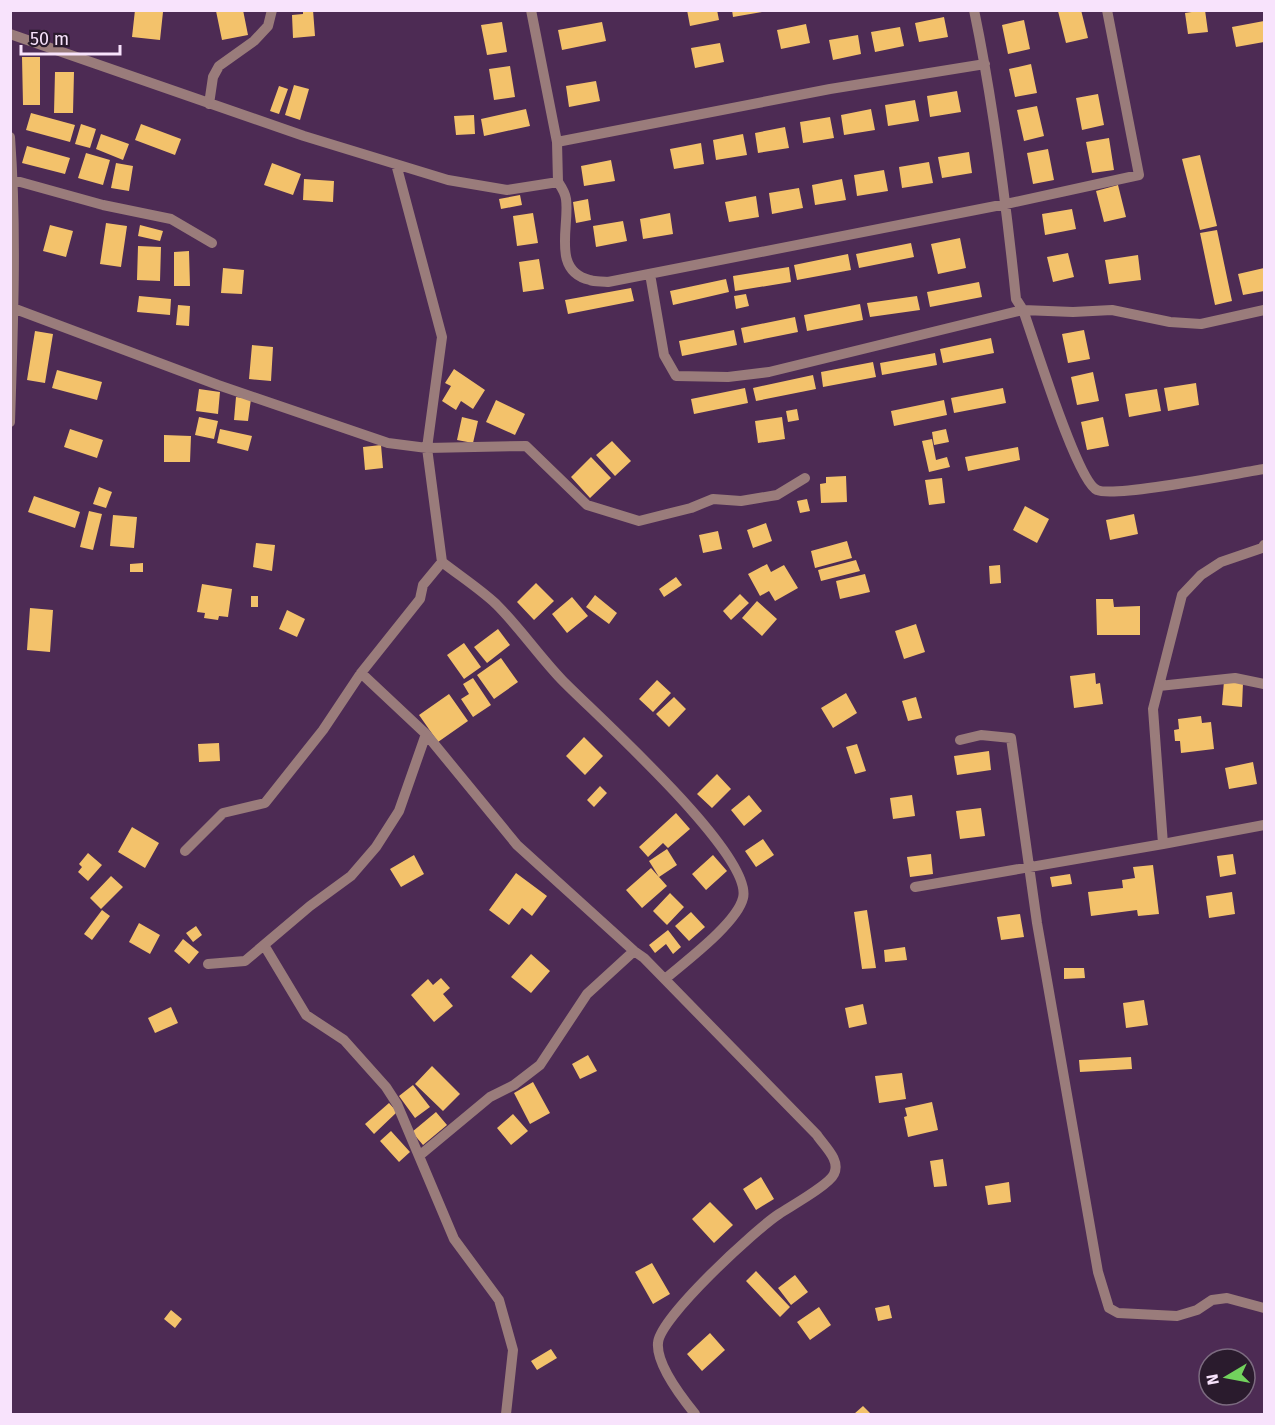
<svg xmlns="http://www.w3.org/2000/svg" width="1275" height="1425" viewBox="0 0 1275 1425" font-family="'Fira Sans',sans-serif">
<rect width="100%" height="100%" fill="#4d2b54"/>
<path fill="#f3c26b" d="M135 10 163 12 160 40 132 37Z
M243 10 248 35 222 40 216 11Z
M303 10H313L315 36 293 38 292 15 303 14Z
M687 10H717L719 20 690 26Z
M732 10H762V12L733 17Z
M1062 10H1081L1088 38 1066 43 1058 11Z
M1205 10 1208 32 1188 34 1185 13Z
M944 17 948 37 919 42 915 23Z
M1024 20 1030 49 1008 54 1002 25Z
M1264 21V42L1236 47 1232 27Z
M502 22 507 52 487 55 481 25Z
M602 22 606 41 562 50 558 30Z
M806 24 810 43 781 49 777 30Z
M900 27 904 46 875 52 871 32Z
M858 35 861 54 833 60 829 40Z
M720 43 724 62 695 68 691 48Z
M22 57H40V105H23Z
M1031 64 1037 93 1015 97 1009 69Z
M510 66 515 97 494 100 489 69Z
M55 72H74L73 113H54Z
M596 81 600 101 569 107 566 86Z
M294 85 309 89 300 120 285 115Z
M279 86 288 89 279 114 270 111Z
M957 91 961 112 930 117 927 96Z
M1098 94 1104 125 1082 130 1076 98Z
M915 100 919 121 888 126 885 105Z
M1037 106 1044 136 1024 141 1017 110Z
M526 109 530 126 484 136 481 119Z
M871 109 875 130 844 135 841 115Z
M31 113 75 125 70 142 26 130Z
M474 115 475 134 456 135 454 116Z
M830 117 834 138 803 143 800 122Z
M81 124 96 129 90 148 75 144Z
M141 124 181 139 175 155 135 140Z
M785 127 789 148 758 153 755 133Z
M101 134 129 144 123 160 96 149Z
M743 134 747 155 716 160 713 140Z
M1109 138 1114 170 1092 173 1086 142Z
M701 143 704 164 674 169 670 149Z
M27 146 70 158 65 174 22 163Z
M1048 149 1054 180 1033 184 1027 153Z
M969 152 972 173 942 178 938 157Z
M86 153 110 160 103 185 78 178Z
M1200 155 1217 226 1200 230 1182 159Z
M611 160 615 181 584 186 581 166Z
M929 162 933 183 902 188 899 167Z
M116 163 133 166 129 191 111 188Z
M272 163 301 174 293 195 264 185Z
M884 170 888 191 857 196 854 175Z
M304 179 334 181 333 202 303 200Z
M842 179 846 200 815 205 812 185Z
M1118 185 1126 217 1104 222 1096 191Z
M799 188 803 208 772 214 769 193Z
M520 195 522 205 501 209 499 199Z
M756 196 759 217 729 222 725 202Z
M588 199 591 220 576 223 573 202Z
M1072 209 1076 229 1045 235 1042 214Z
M533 213 538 243 517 246 513 216Z
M670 213 673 234 643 239 640 219Z
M623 221 627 241 596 247 593 226Z
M106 223 127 226 121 267 100 264Z
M50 225 73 231 66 257 43 251Z
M140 225 163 231 160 241 138 236Z
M1217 230 1232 301 1215 305 1200 233Z
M960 238 966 268 938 274 931 244Z
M911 243 914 257 859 268 856 254Z
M138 246 161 247 160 281 137 280Z
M189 251 190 286H174V252Z
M1068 253 1074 277 1053 282 1047 257Z
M848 254 851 270 797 280 794 265Z
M1138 255 1141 280 1109 284 1105 260Z
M539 259 544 289 523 292 519 262Z
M789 267 791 282 735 291 733 276Z
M223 268 244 270 242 294 221 293Z
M1264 268V291L1243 295 1238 274Z
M726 279 729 292 673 305 670 291Z
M979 282 982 297 930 307 927 292Z
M631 288 634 301 568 314 565 300Z
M746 294 749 306 736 309 734 296Z
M139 296 171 299 170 315 137 312Z
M917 296 920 310 870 317 867 303Z
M860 304 863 320 807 331 804 315Z
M178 305 190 306 189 326 176 325Z
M795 317 798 332 744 343 741 328Z
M734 330 737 345 682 356 679 341Z
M1084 330 1090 359 1068 363 1062 334Z
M35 331 53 334 45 383 27 380Z
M991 338 994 353 943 363 940 349Z
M252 345 273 347 271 381 249 379Z
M935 353 937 365 882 375 880 363Z
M873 362 876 377 823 387 821 372Z
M454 369 485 390 473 409 461 401 456 410 442 401 451 386 445 383Z
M57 370 102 382 97 400 52 388Z
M1093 372 1099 401 1077 405 1071 377Z
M813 375 816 389 756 401 753 388Z
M1196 383 1199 405 1168 411 1164 388Z
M745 388 748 403 694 414 691 399Z
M1003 388 1006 403 954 413 951 398Z
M199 389 220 392 218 414 196 411Z
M1157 389 1161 411 1129 417 1125 394Z
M236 397 251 399 248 421 234 420Z
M496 400 525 414 515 435 486 422Z
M944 400 947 415 894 426 891 411Z
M797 409 799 420 788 422 786 411Z
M199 417 218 421 214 439 195 435Z
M462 417 478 421 473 443 457 440Z
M782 417 785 439 758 443 755 421Z
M1103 417 1109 446 1087 450 1081 422Z
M70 429 103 440 97 458 64 447Z
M220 429 252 436 248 451 217 443Z
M946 429 949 442 934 445 932 432Z
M164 435 191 436 190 462H164Z
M932 439 936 460 947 457 950 467 929 472 922 441Z
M612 441 631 461 615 476 596 455Z
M381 445 383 468 365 470 363 447Z
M1018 447 1020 460 968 471 965 457Z
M591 457 611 478 590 498 571 477Z
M846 476 847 502 821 503 820 484 826 483V477Z
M942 478 945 503 929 505 925 480Z
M99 487 112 492 106 508 93 504Z
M34 496 80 512 75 528 28 512Z
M807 499 810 511 800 513 797 501Z
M1025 506 1049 519 1037 543 1013 530Z
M89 511 102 514 93 550 80 547Z
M1134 514 1138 534 1110 540 1106 520Z
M113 515 137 517 134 548 110 546Z
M766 523 772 541 753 548 747 530Z
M718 531 722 549 703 553 699 535Z
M847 541 852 558 815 568 811 551Z
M256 543 275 545 272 571 253 567Z
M856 560 860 571 821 581 818 570Z
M143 563V572H130V564Z
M767 564 771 572 784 565 798 588 775 601 769 591 760 596 748 574Z
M1000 565 1001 583 990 584 989 566Z
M865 574 870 592 840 599 836 581Z
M676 577 682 585 664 597 659 589Z
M536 583 554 601 534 620 517 602Z
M202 584 232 589 228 617 219 616 218 620 204 618 205 613 197 612Z
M740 594 749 603 731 620 723 611Z
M595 595 617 613 609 624 586 607Z
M251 596H258V607H251Z
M572 597 588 616 567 633 552 614Z
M1096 599H1113L1114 607 1140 606V635H1097Z
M757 601 777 619 762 636 742 618Z
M30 608 53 610 50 652 27 650Z
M287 610 305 619 297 637 279 629Z
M916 624 925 652 904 659 895 631Z
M498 629 510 645 487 663 474 647Z
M464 643 481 667 464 679 447 655Z
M501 658 518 682 494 699 477 675Z
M1095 673 1096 684 1100 683 1103 704 1074 708 1070 676Z
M473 678 491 705 473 717 461 699 469 694 463 684Z
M657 680 671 693 653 712 639 699Z
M1224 681 1243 683 1242 707 1222 705Z
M846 693 857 713 833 728 821 708Z
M449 694 468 721 438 742 419 715Z
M674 697 686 709 669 727 656 714Z
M916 697 922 718 908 721 902 701Z
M1201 716 1202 723 1211 722 1214 749 1181 753 1180 741H1175L1174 730 1179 729 1178 719Z
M584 737 603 756 585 775 566 756Z
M219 743 220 761 199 762 198 744Z
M857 744 866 771 855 774 846 747Z
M989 751 991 770 957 775 954 756Z
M1253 762 1257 784 1229 789 1225 768Z
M717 774 731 789 712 808 697 794Z
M600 786 607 793 594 807 587 800Z
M749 795 762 811 744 826 731 810Z
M912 795 915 816 893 819 890 798Z
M981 808 985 836 960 839 956 811Z
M676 813 690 829 668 848 663 843 648 857 639 847Z
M132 827 159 843 145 868 118 852Z
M763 839 774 855 756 867 745 851Z
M667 849 677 865 659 877 649 861Z
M88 853 102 865 88 881 78 872 82 867 79 864Z
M931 854 933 874 910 877 907 857Z
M1233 854 1236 874 1220 877 1217 856Z
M414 855 424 874 401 887 390 869Z
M713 855 727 871 706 890 692 874Z
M1153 865 1159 914 1138 916 1137 910 1091 916 1088 892 1123 888 1122 880 1135 878 1133 867Z
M651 868 667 886 642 908 626 890Z
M516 873 547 896 532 916 522 908 509 925 489 910Z
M1070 874 1072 884 1052 887 1050 877Z
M111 876 123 887 101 909 90 898Z
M1232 892 1235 914 1209 918 1206 896Z
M670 893 684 907 667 925 653 911Z
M102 910 110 916 92 940 84 934Z
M867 910 876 968 862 969 854 912Z
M691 912 705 927 689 941 675 926Z
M1020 914 1024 937 1001 940 997 917Z
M139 923 160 935 150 954 129 942Z
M196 926 202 935 193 942 186 933Z
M668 930 681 947 673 954 666 944 655 953 649 945Z
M183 939 199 952 189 964 174 951Z
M905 947 907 960 885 962 884 950Z
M531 954 550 971 531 993 511 977Z
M1064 968H1084L1085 978 1064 979Z
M441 978 450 988 443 994 453 1006 434 1022 411 995 428 979 433 985Z
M1144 1000 1148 1025 1126 1028 1123 1003Z
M863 1004 867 1024 849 1028 845 1008Z
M171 1007 178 1023 155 1033 148 1018Z
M588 1055 597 1071 580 1079 572 1064Z
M1131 1057 1132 1069 1080 1072 1079 1060Z
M432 1066 460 1094 443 1111 415 1084Z
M902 1073 906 1099 879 1103 875 1076Z
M533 1082 550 1113 530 1124 514 1093Z
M413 1085 430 1107 415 1118 399 1096Z
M932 1102 938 1130 908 1137 904 1117 907 1116 905 1108Z
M389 1103 397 1112 374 1134 365 1124Z
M436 1112 447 1125 423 1145 412 1132Z
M513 1114 528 1131 511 1145 497 1128Z
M391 1131 410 1152 399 1162 380 1141Z
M943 1159 947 1186 934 1187 930 1161Z
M761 1177 774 1199 756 1210 743 1189Z
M1009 1182 1011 1202 988 1205 985 1186Z
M710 1202 733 1225 714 1243 692 1219Z
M652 1263 670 1294 653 1304 635 1272Z
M756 1271 790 1307 780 1317 746 1281Z
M795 1275 808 1292 791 1305 778 1288Z
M889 1305 892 1318 878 1321 875 1308Z
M819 1307 831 1325 810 1340 797 1322Z
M171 1310 182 1319 175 1328 164 1319Z
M710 1333 725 1350 702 1371 687 1354Z
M551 1349 557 1358 537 1370 531 1361Z
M863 1406 871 1414H854Z"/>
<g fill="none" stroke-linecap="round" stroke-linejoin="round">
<path stroke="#9a7c7b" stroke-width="10" d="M531 10 557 142 558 182
M974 10C994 106 1006 202 1016 299L1023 310 1073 312 1112 310 1170 322 1201 324 1264 310
M10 34 304 136 448 180 507 190 558 182C562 188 565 192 566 199 570 226 551 271 590 280 595 282 602 281 608 282L1006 204 1139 175 1107 10
M209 104 213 77 219 66 254 41 268 26 272 10
M10 137C17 232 13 327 10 422
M557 142 830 89 985 64
M396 164 442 337 427 448 442 562C460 576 480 589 496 604 520 628 539 656 562 680 595 714 754 855 743 898 737 923 686 961 665 979
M13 180 103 205 171 219 212 243
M650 274 664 355 676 376 728 377 769 372 1023 310C1033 337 1077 482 1097 490 1115 498 1238 473 1264 469
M10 307 218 385 388 443 427 448 526 446 587 505 639 521 691 508 713 499 741 501 777 495 805 478
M1264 545 1262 548 1221 562 1201 575 1182 595 1153 709 1163 844 1264 825
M361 673 426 734 517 845 634 951 644 958 817 1135C824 1146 841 1160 834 1174 829 1185 791 1206 779 1214 756 1229 659 1318 658 1343 656 1364 682 1398 695 1414
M1159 686 1235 678 1264 684
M960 740 981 735 1011 738 1037 923 1098 1272 1109 1308 1118 1313 1177 1316 1197 1310 1212 1300 1227 1298 1264 1308
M185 851 223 813 265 803 323 730 361 673 420 599 423 585 442 562
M915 887 1163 844
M264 945 306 1015 344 1040 386 1087 397 1104 454 1239 499 1300 513 1350 506 1414
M208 964 245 961 310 906 351 876 376 847 399 811 426 734
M419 1156 490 1097 514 1085 540 1065 587 994 634 951"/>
</g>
<rect width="1275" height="1425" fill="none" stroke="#f8e3fc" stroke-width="24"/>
<g transform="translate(1227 1377) rotate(260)"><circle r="28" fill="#2a1b2d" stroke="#7c6b80" stroke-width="1.5"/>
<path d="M0-4.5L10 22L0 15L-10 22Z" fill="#72d25d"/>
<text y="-9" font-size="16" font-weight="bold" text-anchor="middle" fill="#f8e3fc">N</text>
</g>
<path d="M21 45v9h99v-9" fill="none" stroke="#f8e3fc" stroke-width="3"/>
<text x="30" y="45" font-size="18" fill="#f8e3fc" stroke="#2a1b2d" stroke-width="4.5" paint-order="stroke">50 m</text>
</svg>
